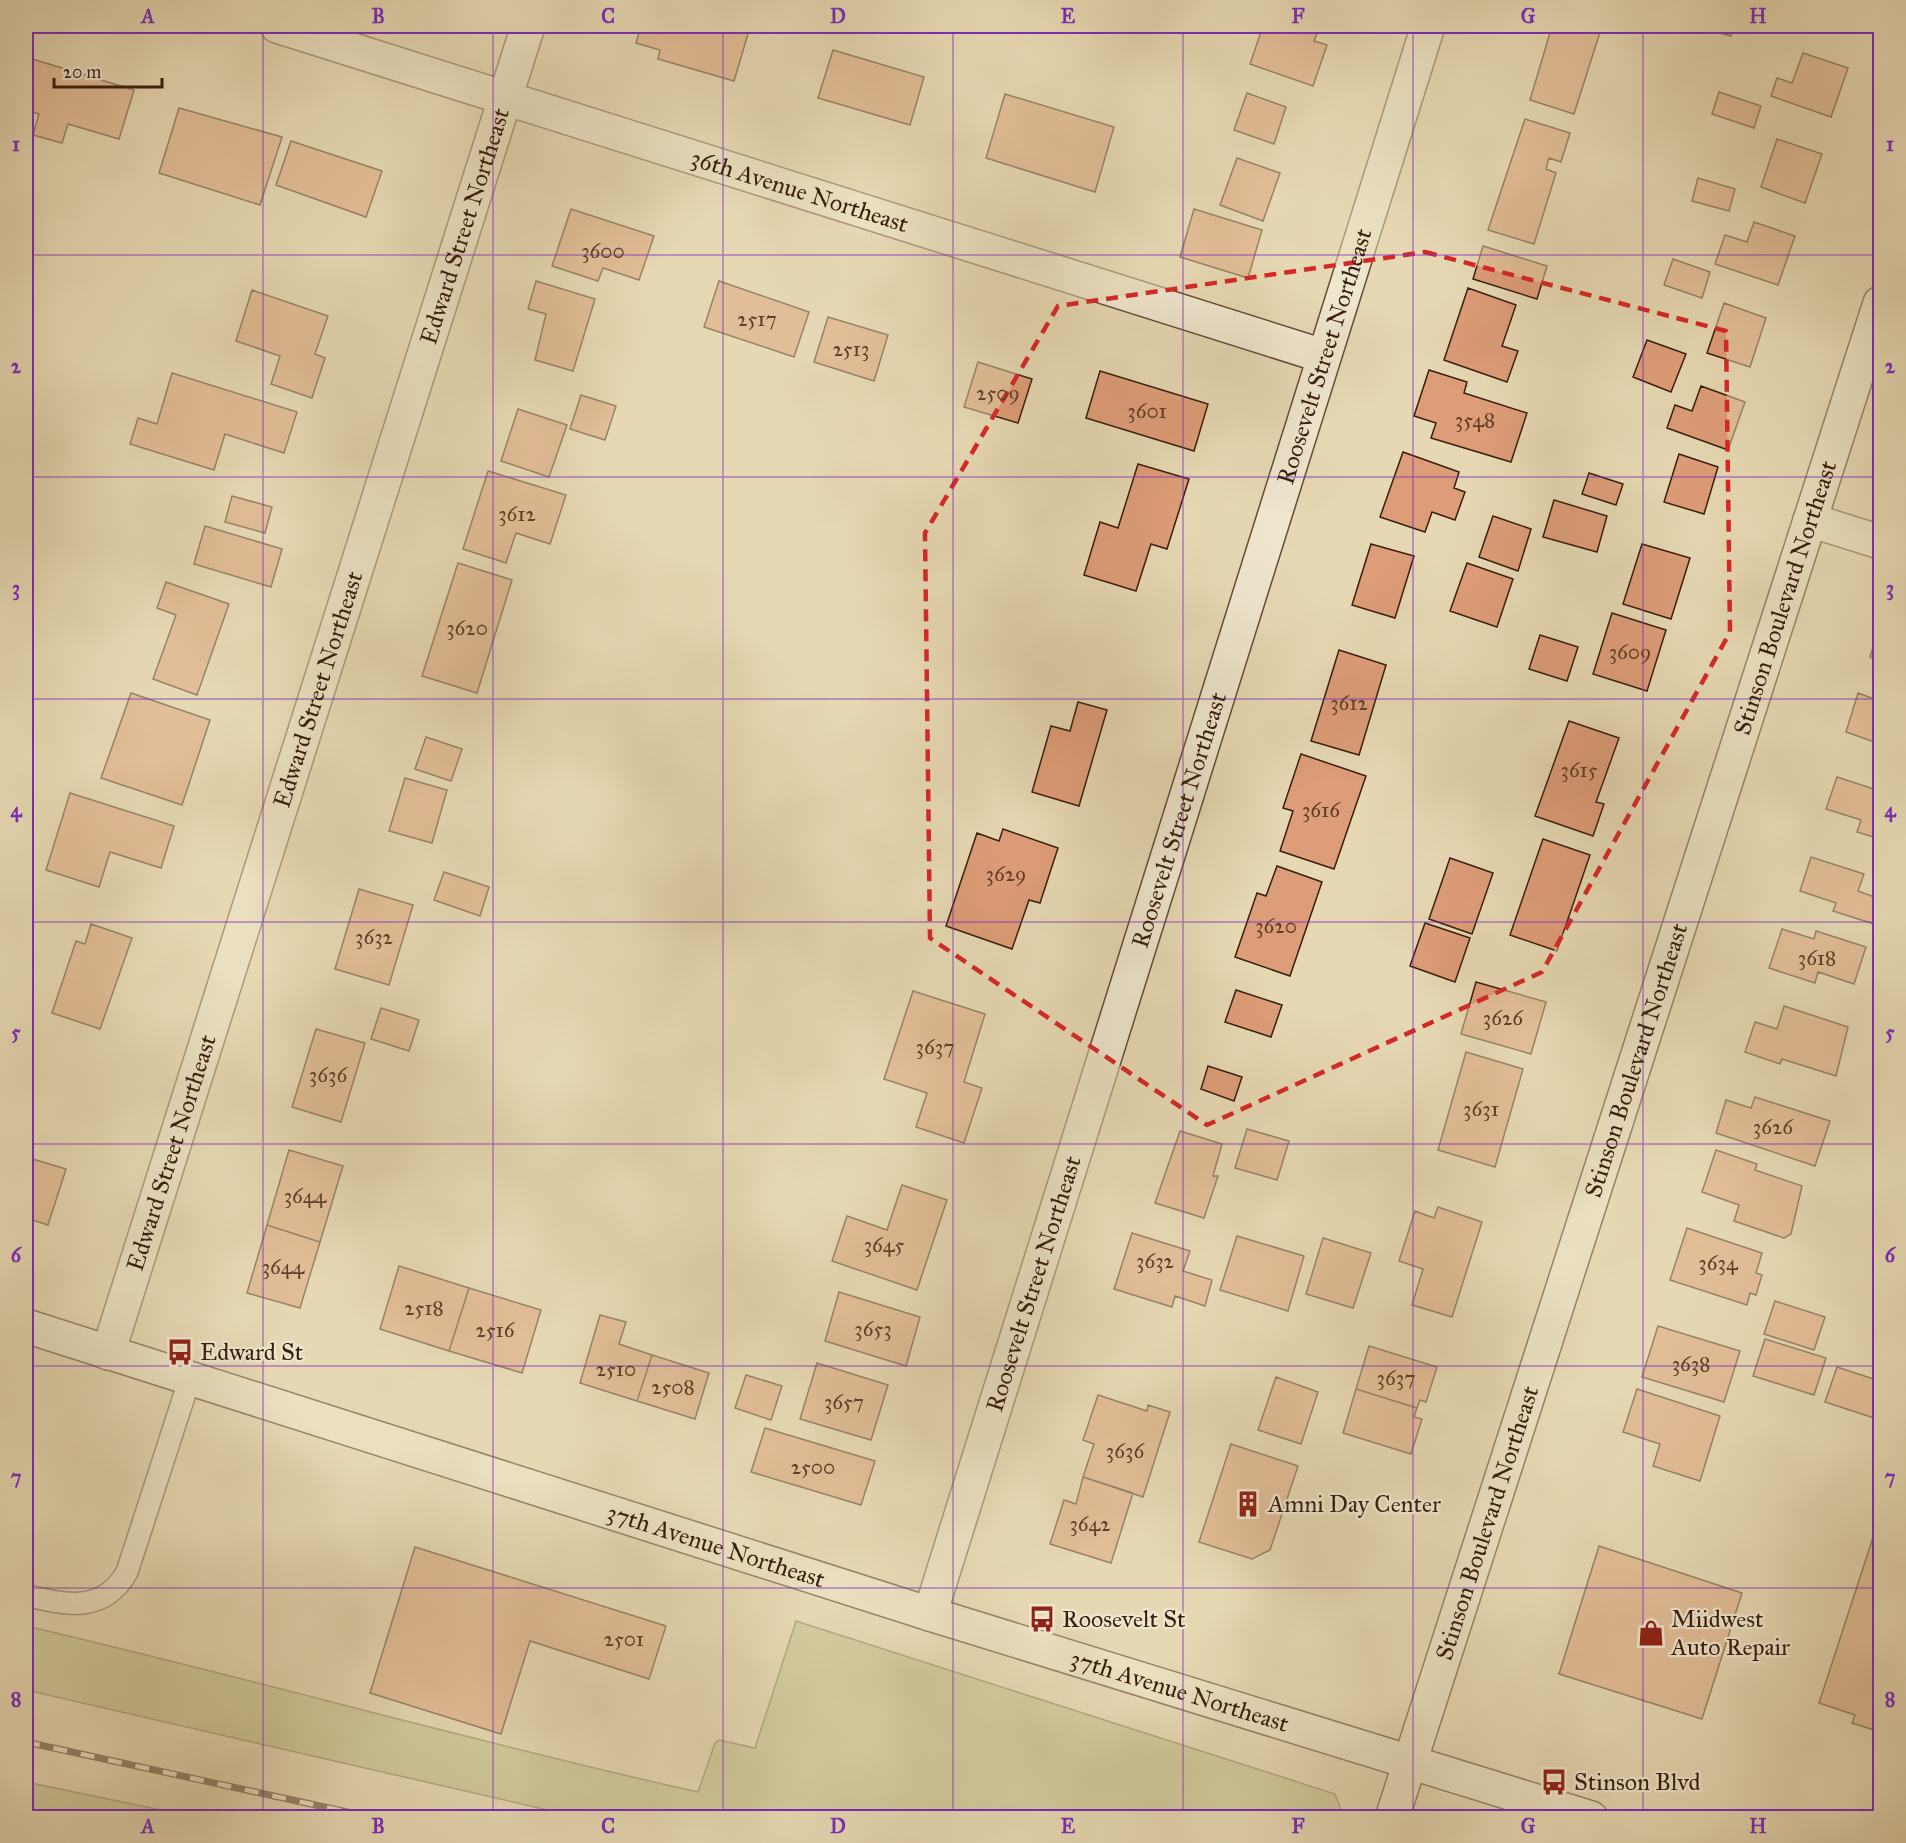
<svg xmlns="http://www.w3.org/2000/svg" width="1906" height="1843" viewBox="0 0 1906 1843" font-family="'IM FELL Great Primer',serif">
<rect width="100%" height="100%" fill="#e6d8b3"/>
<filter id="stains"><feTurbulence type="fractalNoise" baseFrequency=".00333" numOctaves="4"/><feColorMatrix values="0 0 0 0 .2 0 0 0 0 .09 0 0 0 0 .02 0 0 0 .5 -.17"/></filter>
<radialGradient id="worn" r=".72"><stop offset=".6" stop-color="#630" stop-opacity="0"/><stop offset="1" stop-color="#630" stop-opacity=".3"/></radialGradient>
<path fill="#bcbc88" stroke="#7a6d4b" stroke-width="1.5" d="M796 1621 1335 1794 1344 1817H578L26 1690V1626C251 1678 473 1742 698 1792L715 1743 719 1740 755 1748Z
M26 1782 195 1817H26Z"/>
<path fill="#dd9d78" stroke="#381e0e" stroke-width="1.5" d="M641 26H744L750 27 734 81 658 59 660 50 636 43Z
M1263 26H1320L1314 41 1327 45 1313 86 1250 64Z
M1552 26H1602L1574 114 1530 100Z
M1713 26H1742L1740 29 1733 27 1731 36 1712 31Z
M1835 26H1863L1861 33Z
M833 50 924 77 910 125 818 98Z
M1803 53 1848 68 1831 117 1771 96 1777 78 1792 83Z
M26 57 134 90 119 139 68 124 62 143 33 135 39 114 26 110Z
M1719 92 1761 106 1754 128 1712 114Z
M1247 93 1286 107 1274 144 1234 130Z
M1005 94 1114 127 1095 192 986 158Z
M179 108 282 137 260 205 159 173Z
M1525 119 1570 133 1561 162 1549 158 1546 169 1556 173 1534 244 1488 230Z
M1777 139 1822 154 1805 203 1761 187Z
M291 141 382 171 366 217 276 185Z
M1237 158 1280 173 1263 221 1220 205Z
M1698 178 1735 189 1729 211 1692 201Z
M571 209 654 236 639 280 603 268 598 281 552 266Z
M1194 209 1262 230 1248 278 1180 257Z
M1754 222 1795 236 1778 285 1715 264 1725 235 1747 242Z
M1483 246 1547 266 1537 299 1473 279Z
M1673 259 1710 272 1702 298 1664 285Z
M536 281 595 299 573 371 535 360 546 314 528 309Z
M719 281 809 312 794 357 704 327Z
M1468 288 1516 305 1502 346 1518 351 1507 382 1444 360Z
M252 290 328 316 315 354 325 358 312 398 271 384 280 356 236 341Z
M1724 303 1766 318 1750 367 1707 353Z
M828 317 888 335 874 381 814 362Z
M1647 340 1686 354 1671 392 1633 377Z
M978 362 1032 379 1018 423 964 407Z
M1429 370 1467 382 1464 393 1527 413 1511 462 1431 438 1436 423 1414 416Z
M1100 371 1208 404 1194 451 1086 418Z
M172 373 297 412 284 453 225 434 214 470 130 444 138 418 157 424Z
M1701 386 1745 402 1728 450 1667 428 1675 405 1692 411Z
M581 395 616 406 605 440 570 429Z
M518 409 567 425 549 477 501 461Z
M1403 452 1459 472 1454 488 1465 492 1455 520 1432 512 1425 532 1380 517Z
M1679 454 1718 467 1704 514 1664 502Z
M1138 464 1189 479 1167 549 1151 544 1136 591 1084 575 1100 522 1118 528Z
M488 471 566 495 550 544 516 533 506 563 463 549Z
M1589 473 1623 484 1616 505 1582 494Z
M232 496 272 507 265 533 225 522Z
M1554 500 1607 516 1597 552 1543 537Z
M1493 516 1531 529 1518 571 1479 557Z
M205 526 282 549 271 587 194 564Z
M1371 544 1414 556 1395 618 1352 605Z
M1642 544 1690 558 1671 619 1623 604Z
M458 563 512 580 477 693 422 676Z
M1467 563 1513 579 1497 627 1450 611Z
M166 582 229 604 197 695 153 679 176 615 157 608Z
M1612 613 1666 630 1647 691 1593 674Z
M1880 625V661L1870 657Z
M1540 635 1578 647 1567 681 1529 669Z
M1339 650 1386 665 1359 755 1311 741Z
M131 693 210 720 182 805 101 778Z
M1858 693 1880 701V744L1846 732Z
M1078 702 1107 710 1079 806 1032 792 1051 726 1070 731Z
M1569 721 1619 738 1596 802 1604 804 1593 836 1535 816Z
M426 737 462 749 451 781 415 769Z
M1301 754 1366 776 1334 869 1280 851 1293 811 1283 808Z
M1837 777 1880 791V839L1857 832 1861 820 1826 809Z
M405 778 447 790 432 843 389 831Z
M70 793 174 826 161 868 110 852 99 887 46 870Z
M1003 829 1058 848 1040 903 1029 900 1012 949 946 926 977 833 999 841Z
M1543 839 1590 855 1557 951 1510 935Z
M1811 857 1864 874 1858 891 1880 899V926L1833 911 1836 903 1800 891Z
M1450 858 1493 873 1472 934 1429 919Z
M1277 866 1322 882 1290 976 1235 957 1257 893 1266 896Z
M444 872 489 887 480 916 434 900Z
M359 889 413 905 389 985 335 969Z
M1425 923 1470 938 1455 982 1410 966Z
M91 924 132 938 100 1029 52 1013 76 941 85 944Z
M1782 929 1814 939 1816 931 1866 947 1854 984 1818 972 1815 983 1769 968Z
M1476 982 1546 1002 1531 1054 1461 1034Z
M1236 990 1282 1005 1271 1037 1225 1022Z
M913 991 985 1014 964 1082 982 1088 964 1143 916 1127 927 1093 884 1079Z
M1784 1006 1848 1027 1836 1076 1782 1059 1780 1064 1745 1052 1755 1022 1777 1029Z
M381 1008 419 1020 409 1051 371 1039Z
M316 1029 365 1043 341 1122 292 1107Z
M1466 1052 1523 1069 1495 1167 1438 1150Z
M1208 1066 1242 1077 1234 1101 1201 1089Z
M1755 1097 1830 1121 1815 1166 1716 1133 1726 1100 1751 1108Z
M1247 1129 1289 1141 1277 1180 1235 1168Z
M1180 1131 1222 1144 1213 1176H1218L1204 1218 1155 1203Z
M289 1150 343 1166 320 1242 267 1225Z
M1716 1150 1757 1164 1755 1170 1802 1186 1791 1234 1784 1238 1734 1221 1739 1205 1702 1192Z
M26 1157 66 1169 48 1225 26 1218Z
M902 1185 947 1200 917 1290 832 1261 847 1216 887 1230Z
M1438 1207 1482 1222 1452 1317 1412 1305 1423 1269 1399 1261 1415 1211 1434 1218Z
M267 1225 320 1242 300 1308 247 1293Z
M1687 1228 1762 1253 1756 1273 1762 1275 1756 1295 1750 1293 1747 1305 1670 1280Z
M1132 1233 1190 1251 1183 1271 1212 1280 1205 1306 1175 1296 1172 1307 1114 1289Z
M1237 1236 1304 1256 1288 1311 1220 1290Z
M1323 1238 1371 1253 1353 1308 1306 1294Z
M399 1266 469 1288 449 1351 380 1329Z
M469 1288 541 1310 522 1373 449 1351Z
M839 1292 920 1317 906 1366 825 1341Z
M1775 1301 1825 1317 1814 1350 1764 1334Z
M600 1315 626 1322 619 1344 652 1355 637 1401 580 1383Z
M1658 1326 1740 1351 1724 1402 1642 1377Z
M1765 1339 1826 1358 1814 1395 1753 1376Z
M1369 1346 1437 1367 1426 1402 1420 1400 1417 1408 1356 1389Z
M652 1355 709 1373 695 1419 637 1401Z
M817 1363 888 1385 871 1440 800 1419Z
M1837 1367 1880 1381V1420L1825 1402Z
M746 1375 782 1386 771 1420 735 1408Z
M1276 1377 1318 1392 1301 1444 1258 1430Z
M1356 1389 1417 1408 1414 1417 1422 1419 1411 1454 1343 1433Z
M1637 1389 1720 1416 1700 1481 1653 1466 1660 1444 1623 1432Z
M1098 1395 1147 1411 1148 1405 1170 1412 1143 1497 1083 1477 1094 1444 1083 1440Z
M765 1428 875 1461 861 1505 751 1472Z
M1231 1444 1298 1466 1270 1550 1252 1559 1199 1542Z
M1083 1477 1133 1493 1111 1563 1050 1544 1064 1500 1076 1504Z
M1880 1516V1732L1852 1723 1855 1715 1819 1703Z
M1599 1546 1742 1593 1702 1719 1559 1674Z
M415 1547 666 1626 649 1679 530 1641 501 1734 370 1693Z"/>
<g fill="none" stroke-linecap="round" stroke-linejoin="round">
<g stroke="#644c37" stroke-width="24">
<path id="lane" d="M26 1595C65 1606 104 1613 127 1572L190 1378"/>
</g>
<g stroke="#644c37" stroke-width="36">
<g id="street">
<path id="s1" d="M277 26 1323 356"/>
<path d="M1810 520 1880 542"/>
<path id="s2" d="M108 1353 528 26"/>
<path id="s3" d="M930 1614 1428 26"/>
</g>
</g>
<g stroke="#381e0e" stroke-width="36">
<g id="secondary">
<path id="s4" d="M26 1326 930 1614 1591 1818"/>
<path id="s5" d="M1392 1818 1880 303"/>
</g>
</g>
<use href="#lane" stroke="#efe6ce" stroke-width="21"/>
<use href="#street" stroke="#efe6ce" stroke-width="33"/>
<use href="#secondary" stroke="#efe6ce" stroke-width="33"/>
<g stroke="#381e0e" stroke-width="7">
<path id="rail" d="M26 1742 375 1818"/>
</g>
<use href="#rail" stroke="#efe6ce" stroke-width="4.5" stroke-dasharray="14" stroke-linecap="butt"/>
</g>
<path d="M0 0H1906V1843H0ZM1425 252 1726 331 1730 632 1542 972 1207 1125 930 938 925 533 1058 306Z" fill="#e6d8b3" fill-opacity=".55" fill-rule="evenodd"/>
<path fill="none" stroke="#d62828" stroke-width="4.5" stroke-dasharray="12 8" stroke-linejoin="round" d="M1425 252 1726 331 1730 632 1542 972 1207 1125 930 938 925 533 1058 306Z"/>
<path fill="none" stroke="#7b2cbf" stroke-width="1.5" stroke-opacity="0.55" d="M263 26V1818M493 26V1818M723 26V1818M953 26V1818M1183 26V1818M1413 26V1818M1643 26V1818M26 255H1880M26 477H1880M26 699H1880M26 922H1880M26 1144H1880M26 1366H1880M26 1588H1880"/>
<defs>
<g id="bus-bare" transform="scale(2.07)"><path d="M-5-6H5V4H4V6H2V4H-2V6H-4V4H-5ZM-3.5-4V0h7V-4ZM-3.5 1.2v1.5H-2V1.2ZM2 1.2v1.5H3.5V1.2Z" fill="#8f2418" stroke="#efe6ce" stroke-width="2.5" paint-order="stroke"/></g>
<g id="building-bare" transform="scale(2.07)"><path d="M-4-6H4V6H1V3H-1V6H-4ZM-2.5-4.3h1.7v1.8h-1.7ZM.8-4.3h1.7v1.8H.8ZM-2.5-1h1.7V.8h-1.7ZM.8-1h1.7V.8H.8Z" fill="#8f2418" stroke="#efe6ce" stroke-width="2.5" paint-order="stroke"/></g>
<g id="shop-bare" transform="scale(2.07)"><path d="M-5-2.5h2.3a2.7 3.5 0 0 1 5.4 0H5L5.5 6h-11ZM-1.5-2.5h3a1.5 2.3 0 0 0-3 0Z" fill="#8f2418" stroke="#efe6ce" stroke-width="2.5" paint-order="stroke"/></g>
</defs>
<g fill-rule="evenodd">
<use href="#bus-bare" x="180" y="1352"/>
<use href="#building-bare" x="1248" y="1504"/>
<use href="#bus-bare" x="1042" y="1619"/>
<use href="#shop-bare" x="1651" y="1633"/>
<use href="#bus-bare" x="1554" y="1782"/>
</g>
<g text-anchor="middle" stroke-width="4.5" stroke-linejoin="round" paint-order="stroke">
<g font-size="21" fill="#613e28">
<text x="603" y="258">3600</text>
<text x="757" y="326">2517</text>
<text x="851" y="356">2513</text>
<text x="998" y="400">2509</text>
<text x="1147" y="418">3601</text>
<text x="1475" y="427">3548</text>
<text x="517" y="521">3612</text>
<text x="467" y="635">3620</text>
<text x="1630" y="659">3609</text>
<text x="1349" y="710">3612</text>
<text x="1579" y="777">3615</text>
<text x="1321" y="817">3616</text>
<text x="1006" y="881">3629</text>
<text x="1276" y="933">3620</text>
<text x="374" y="944">3632</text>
<text x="1817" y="965">3618</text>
<text x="1503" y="1025">3626</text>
<text x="935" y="1054">3637</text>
<text x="328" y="1082">3636</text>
<text x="1481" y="1116">3631</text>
<text x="1773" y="1134">3626</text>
<text x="305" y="1203">3644</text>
<text x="884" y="1252">3645</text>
<text x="1155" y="1268">3632</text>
<text x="1718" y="1270">3634</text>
<text x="283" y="1274">3644</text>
<text x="424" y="1315">2518</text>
<text x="873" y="1336">3653</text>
<text x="495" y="1337">2516</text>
<text x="1691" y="1371">3638</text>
<text x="616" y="1376">2510</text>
<text x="1396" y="1385">3637</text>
<text x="673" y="1394">2508</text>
<text x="844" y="1409">3657</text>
<text x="1125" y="1458">3636</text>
<text x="813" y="1474">2500</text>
<text x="1090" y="1531">3642</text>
<text x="624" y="1646">2501</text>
</g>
<g font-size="24" fill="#381e0e" stroke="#efe6ce">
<text dy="8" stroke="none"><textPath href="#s1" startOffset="548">36th Avenue Northeast</textPath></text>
<text dy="8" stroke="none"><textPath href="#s2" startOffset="1182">Edward Street Northeast</textPath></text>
<text dy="8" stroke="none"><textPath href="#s3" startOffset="1318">Roosevelt Street Northeast</textPath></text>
<text dy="8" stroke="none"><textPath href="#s5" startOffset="1282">Stinson Boulevard Northeast</textPath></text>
<text dy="8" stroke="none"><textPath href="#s2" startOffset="696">Edward Street Northeast</textPath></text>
<text dy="8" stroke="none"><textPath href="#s3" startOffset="832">Roosevelt Street Northeast</textPath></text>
<text dy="8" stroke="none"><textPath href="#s5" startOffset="796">Stinson Boulevard Northeast</textPath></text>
<text dy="8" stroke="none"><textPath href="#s2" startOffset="210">Edward Street Northeast</textPath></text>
<text dy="8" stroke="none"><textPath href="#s3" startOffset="346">Roosevelt Street Northeast</textPath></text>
<text dy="8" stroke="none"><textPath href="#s5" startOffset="310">Stinson Boulevard Northeast</textPath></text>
<text dy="8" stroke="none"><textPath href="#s4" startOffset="724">37th Avenue Northeast</textPath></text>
<text dy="8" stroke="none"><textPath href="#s4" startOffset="1210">37th Avenue Northeast</textPath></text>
</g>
<g font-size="24" fill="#381e0e" stroke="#efe6ce" text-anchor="start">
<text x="200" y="1360">Edward St</text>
<text x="1268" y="1512">Amni Day Center</text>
<text x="1062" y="1627">Roosevelt St</text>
<text x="1671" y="1627">Miidwest<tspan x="1671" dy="28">Auto Repair</tspan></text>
<text x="1574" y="1790">Stinson Blvd</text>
</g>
</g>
<rect width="1906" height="1843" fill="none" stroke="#e6d8b3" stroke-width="66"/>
<path d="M54 78v9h108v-9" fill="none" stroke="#381e0e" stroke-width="3"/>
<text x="63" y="78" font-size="18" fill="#381e0e" stroke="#efe6ce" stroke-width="4.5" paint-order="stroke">20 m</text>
<rect x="33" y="33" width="1840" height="1777" fill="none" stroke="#7b2cbf" stroke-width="2"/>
<g font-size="20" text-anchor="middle" font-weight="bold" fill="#7b2cbf">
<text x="148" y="23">A</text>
<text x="378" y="23">B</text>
<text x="608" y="23">C</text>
<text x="838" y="23">D</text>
<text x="1068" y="23">E</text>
<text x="1298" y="23">F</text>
<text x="1528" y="23">G</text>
<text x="1758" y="23">H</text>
<text x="16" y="151">1</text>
<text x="1890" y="151">1</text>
<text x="16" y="373">2</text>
<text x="1890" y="373">2</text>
<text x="16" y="595">3</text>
<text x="1890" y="595">3</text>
<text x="16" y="817">4</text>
<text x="1890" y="817">4</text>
<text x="16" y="1039">5</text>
<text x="1890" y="1039">5</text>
<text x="16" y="1262">6</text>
<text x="1890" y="1262">6</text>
<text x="16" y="1484">7</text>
<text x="1890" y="1484">7</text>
<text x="16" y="1706">8</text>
<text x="1890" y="1706">8</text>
<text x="148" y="1833">A</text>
<text x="378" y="1833">B</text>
<text x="608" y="1833">C</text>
<text x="838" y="1833">D</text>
<text x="1068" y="1833">E</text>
<text x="1298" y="1833">F</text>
<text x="1528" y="1833">G</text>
<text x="1758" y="1833">H</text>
</g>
<rect width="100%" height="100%" filter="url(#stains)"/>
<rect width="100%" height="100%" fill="url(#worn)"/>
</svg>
